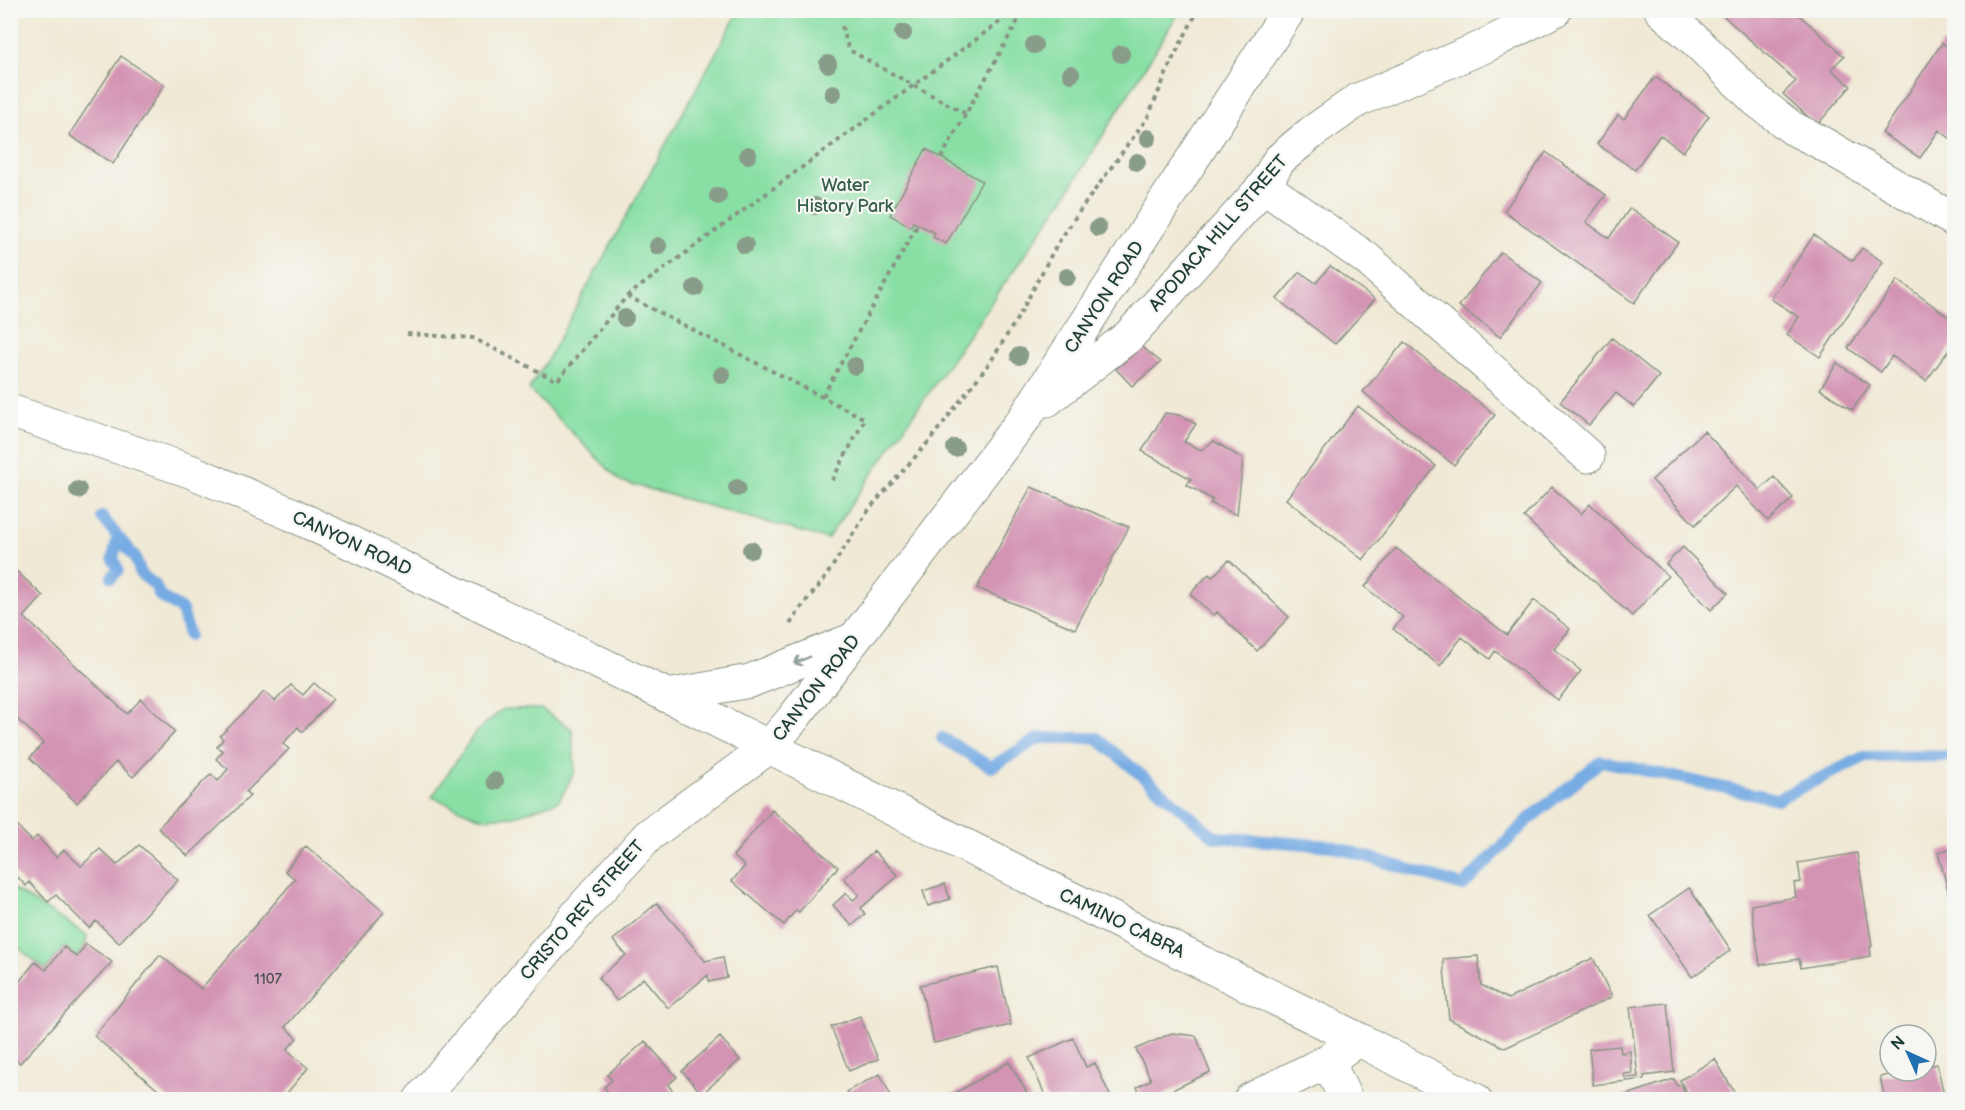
<svg xmlns="http://www.w3.org/2000/svg" width="1965" height="1110" viewBox="0 0 1965 1110" font-family="'Balsamiq Sans',sans-serif">
<rect width="100%" height="100%" fill="#f6f6f2"/>
<filter id="ink" filterUnits="userSpaceOnUse"><feTurbulence type="fractalNoise" baseFrequency=".0167" numOctaves="2"/><feDisplacementMap in="SourceGraphic" scale="12" xChannelSelector="R" yChannelSelector="G"/><feConvolveMatrix kernelMatrix="1 2 1 2 8 2 1 2 1" color-interpolation-filters="sRGB"/></filter>
<filter id="wash" filterUnits="userSpaceOnUse"><feTurbulence type="fractalNoise" baseFrequency=".008" numOctaves="4" result="noise"/><feDisplacementMap in="SourceGraphic" scale="24" xChannelSelector="R" yChannelSelector="G"/><feGaussianBlur stdDeviation="1.35" result="paint"/><feColorMatrix in="noise" values="0 0 0 0 0 0 0 0 0 0 0 0 0 0 0 0 0 1.4 0 .05"/><feComposite in="paint" operator="in"/></filter>
<g filter="url(#wash)">
<rect width="100%" height="100%" fill="#f0e9d5"/>
<path fill="#88dfa4" stroke="#548e6c" stroke-width="1.5" d="M739 11H1180L1064 198 827 539 620 481 529 389 546 362Z
M503 709H541L572 729 575 771 559 801 515 816 481 818 432 797 475 733Z
M10 887 87 935 86 944 77 957 64 947 46 970 11 942Z"/>
<g fill="none" stroke-linecap="round" stroke-linejoin="round">
<path stroke="#76abe3" stroke-width="12" d="M102 517 118 537 113 558 118 570 112 577
M118 537 135 557 141 574 155 585 160 596 182 610 189 635
M942 738 991 767 1039 738H1097L1215 837 1332 846 1463 886 1529 819 1601 761 1777 799 1864 757 1954 756"/>
</g>
<g id="blocks">
<path fill="#d393b2" d="M1717 10H1794L1844 56 1831 69 1851 86 1817 125 1783 94 1796 81Z
M1942 43 1954 51V141L1939 130 1920 158 1882 133Z
M121 56 164 85 113 164 69 135Z
M1655 77 1709 116 1683 152 1660 135 1635 170 1597 144 1618 115 1624 119Z
M926 149 982 181 946 244 933 237 935 233 918 224 913 222 911 227 890 215Z
M1546 152 1606 195 1586 222 1609 238 1630 208 1678 242 1634 303 1504 211Z
M1814 235 1853 261 1862 248 1883 262 1820 357 1787 335 1799 317 1771 299Z
M1501 252 1542 283 1500 337 1459 306Z
M1330 266 1375 299 1335 344 1277 299 1300 272 1316 283Z
M1898 280 1954 321V343L1926 381 1892 356 1881 372 1848 348Z
M1612 338 1659 376 1634 407 1616 393 1589 425 1560 402Z
M1404 342 1495 415 1454 465 1363 392Z
M1142 347 1161 362 1132 386 1116 369Z
M1837 363 1870 385 1852 410 1820 389Z
M1358 406 1436 466 1363 560 1286 499Z
M1165 413 1179 415 1196 424 1184 442 1201 450 1214 441 1243 459 1237 515 1210 503 1213 500 1187 485 1191 479 1142 451Z
M1704 431 1760 490 1774 477 1793 498 1768 521 1736 486 1695 525 1652 480Z
M1031 487 1129 527 1075 629 977 588Z
M1552 487 1581 514 1590 504 1668 576 1632 616 1524 517Z
M1683 547 1728 593 1711 610 1666 564Z
M1396 548 1507 635 1534 600 1570 629 1554 649 1581 671 1558 700 1495 651 1490 659 1462 637 1440 666 1393 629 1403 617 1365 587Z
M1229 560 1289 617 1257 651 1217 612 1214 616 1190 594 1209 574 1212 577Z
M10 565 43 596 24 617 127 714 141 699 175 732 133 777 116 762 77 803 30 758 43 743 10 712Z
M314 683 333 699 302 732 298 727 283 744 289 749 246 792 250 796 188 856 158 828 211 774 218 781 228 769 216 759 223 751 217 747 223 739 220 736 264 692 275 701 291 685 303 695Z
M772 810 838 867 799 912 796 910 784 925 732 881 745 866 733 856Z
M10 819 32 841 37 836 56 857 64 850 81 866 100 849 117 865 139 845 178 880 119 943 96 921 89 928 56 895 48 902 29 882 26 886 10 869Z
M306 846 384 912 285 1027 297 1038 287 1050 308 1068 281 1100H170L94 1036 160 955 201 989 295 879 285 871Z
M1954 848V914L1938 852Z
M874 851 898 876 861 908 865 914 852 926 833 905 846 893 853 900 859 895 844 878Z
M1857 853 1872 946 1870 947 1871 956 1801 968 1799 959 1760 965 1751 905 1796 897 1794 883 1801 882 1798 863Z
M945 884 950 899 928 906 923 891Z
M1689 888 1731 950 1692 977 1650 915Z
M657 903 705 961 723 957 727 978 709 982 708 975 668 1008 643 978 617 1001 598 978 626 955 613 940Z
M86 944 112 962 20 1063 10 1057V993L35 962 46 970 64 947 77 957Z
M1478 956 1481 985 1508 999 1593 958 1612 997 1505 1048 1449 1019 1443 959Z
M998 967 1011 1025 934 1043 920 985Z
M1667 1003 1674 1072 1644 1076V1079L1593 1085 1589 1049 1620 1046 1621 1053 1630 1051 1632 1073 1624 1074 1625 1078 1638 1077 1630 1007Z
M860 1016 878 1059 849 1071 831 1027Z
M1172 1033 1196 1036 1210 1072 1151 1100H1142L1137 1087 1151 1080 1136 1049Z
M720 1037 740 1060 702 1094 682 1071Z
M1073 1038 1086 1067 1095 1063 1112 1100H1047L1029 1058Z
M645 1041 677 1077 668 1085 680 1100H600L608 1092 604 1087 612 1080 607 1075Z
M1715 1059 1739 1100H1691L1680 1080Z
M1009 1062 1031 1100H943Z
M1937 1064 1945 1100H1885L1880 1077 1905 1071H1926V1066Z
M880 1074 893 1100H851L847 1091Z
M1674 1079 1677 1086 1682 1085 1686 1100H1612Z"/>
</g>
</g>
<g filter="url(#ink)">
<use href="#blocks" fill-opacity="0" stroke="#889384" stroke-width="1.5"/>
<g fill="none" stroke-linecap="round" stroke-linejoin="round">
<g stroke="#889384" stroke-width="35">
<path id="minor" d="M1661 10 1698 43 1756 100 1792 128 1818 141 1954 220
M1264 186 1367 259 1588 456
M1047 400 1129 336 1264 186 1279 160 1311 133 1358 100 1483 47 1555 10
M10 411 190 471 291 514 662 693 1056 891 1358 1039 1475 1100
M667 696 750 681 854 639
M1328 1061 1346 1100
M420 1100 586 904 649 835 769 747 792 720 1026 416 1289 10
M1250 1100 1328 1061 1358 1039"/>
</g>
<path stroke="#889384" stroke-width="4" stroke-dasharray="4.5 4.5" stroke-linecap="butt" d="M842 26 849 50 966 114
M941 158 1024 10
M627 296 865 419 830 484
M407 334 473 338 557 381 627 296 1016 10
M823 396 918 224
M790 624 806 601 823 581 870 508 930 440 991 361 1020 314 1056 246 1081 209 1148 117 1172 60 1198 10"/>
<use href="#minor" stroke="#fff" stroke-width="33"/>
</g>
<g fill="#899c89">
<circle cx="903" cy="33" r="9"/>
<circle cx="1034" cy="45" r="9"/>
<circle cx="1121" cy="54" r="9"/>
<circle cx="828" cy="64" r="9"/>
<circle cx="1071" cy="74" r="9"/>
<circle cx="833" cy="93" r="9"/>
<circle cx="1148" cy="138" r="9"/>
<circle cx="748" cy="155" r="9"/>
<circle cx="1137" cy="162" r="9"/>
<circle cx="718" cy="196" r="9"/>
<circle cx="815" cy="206" r="9"/>
<circle cx="1098" cy="228" r="9"/>
<circle cx="745" cy="245" r="9"/>
<circle cx="658" cy="246" r="9"/>
<circle cx="1067" cy="277" r="9"/>
<circle cx="695" cy="288" r="9"/>
<circle cx="625" cy="318" r="9"/>
<circle cx="1019" cy="356" r="9"/>
<circle cx="855" cy="366" r="9"/>
<circle cx="722" cy="375" r="9"/>
<circle cx="955" cy="448" r="9"/>
<circle cx="737" cy="488" r="9"/>
<circle cx="78" cy="490" r="9"/>
<circle cx="751" cy="550" r="9"/>
<circle cx="495" cy="781" r="9"/>
</g>
<defs><path id="oneway-shaft" d="M-6 0H5M1.5-3L5.5 0L1.5 3" fill="none" stroke-width="1.6" stroke-linecap="round" stroke-linejoin="round" transform="scale(1.5)"/></defs>
<use stroke="#8f9e9a" href="#oneway-shaft" transform="translate(802 660) rotate(158)"/>
</g>
<g text-anchor="middle" stroke-width="4.5" stroke-linejoin="round" paint-order="stroke">
<g font-size="15" fill="#4c5254">
<text x="268" y="984">1107</text>
</g>
<g font-size="18" fill="#345d4a" stroke="#f6f6f2">
<text x="845" y="191">Water<tspan x="845" dy="21">History Park</tspan></text>
</g>
<g font-size="18" fill="#1f3d34" stroke="#f6f6f2">
<text transform="translate(1218 233) rotate(-49)" y="6">APODACA HILL STREET</text>
<text transform="translate(1104 297) rotate(-57)" y="6">CANYON ROAD</text>
<text transform="translate(352 543) rotate(25)" y="6">CANYON ROAD</text>
<text transform="translate(816 688) rotate(-52)" y="6">CANYON ROAD</text>
<text transform="translate(582 910) rotate(-49)" y="6">CRISTO REY STREET</text>
<text transform="translate(1122 923) rotate(26)" y="6">CAMINO CABRA</text>
</g>
</g>
<rect width="1965" height="1110" fill="none" stroke="#f6f6f2" stroke-width="36"/>
<g transform="translate(1908 1053) rotate(315)"><circle r="28" fill="#f6f6f2" stroke="#a0aca6" stroke-width="1.5"/>
<path d="M0-4.5L10 22L0 15L-10 22Z" fill="#1f6fb2"/>
<text y="-9" font-size="16" font-weight="bold" text-anchor="middle" fill="#1f3d34">N</text>
</g>
</svg>
